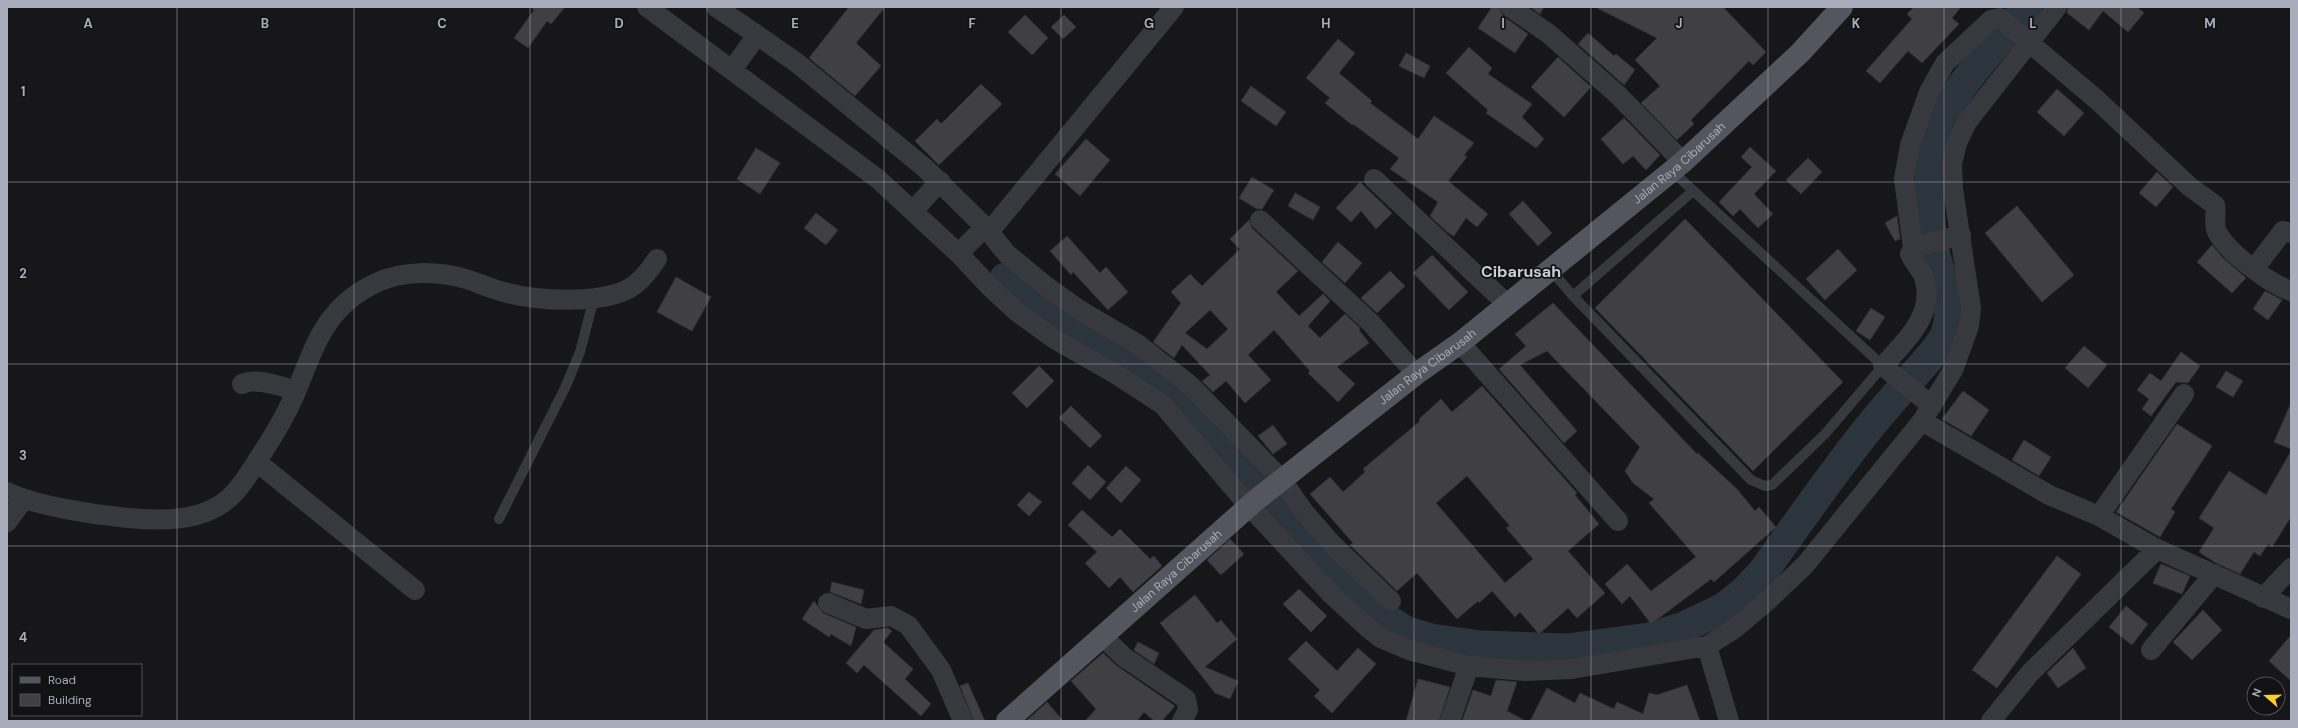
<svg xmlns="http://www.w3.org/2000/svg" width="2298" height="728" viewBox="0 0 2298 728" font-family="'DM Sans',sans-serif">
<rect width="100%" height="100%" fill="#17171a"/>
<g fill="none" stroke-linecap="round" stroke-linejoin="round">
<path stroke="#2c343e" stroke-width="31" d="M1005 278 1060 320 1158 376 1191 404 1247 473 1309 539 1349 590 1369 608 1407 632 1431 639 1481 646 1567 649 1649 638 1684 627 1724 608 1743 593 1763 572C1798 523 1833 472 1871 425 1885 408 1900 391 1914 375 1924 363 1938 350 1945 336 1957 308 1941 281 1935 255 1924 201 1927 136 1960 89 1980 60 2005 34 2027 7"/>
</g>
<path fill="#3f3f44" stroke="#323136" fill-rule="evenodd" d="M531 7H565L551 24 547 21 528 48 514 38 534 10Z
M849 7H885L856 43 881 66 855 96 809 58Z
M1492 7H1499L1503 16 1528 34 1515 53 1478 28Z
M1530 7H1544L1540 14Z
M1595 7H1723L1766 52 1753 65 1749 61 1691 120 1694 124 1677 140 1641 103 1660 86 1635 60 1657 38Z
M1914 7H1961L1952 18 1959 24 1922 63 1908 51 1880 83 1866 71 1912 19 1907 14Z
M2068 7H2137L2144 13 2128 32 2103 11 2089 30 2067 13Z
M1025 15 1048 38 1032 55 1008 32Z
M1064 15 1076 27 1063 39 1051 27Z
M1588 33 1614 56 1616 54 1635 70 1624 85 1578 44Z
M1338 39 1355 53 1339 73 1372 101 1370 103 1418 139 1434 116 1474 143 1464 155 1467 157 1448 181 1488 214 1477 227 1466 218 1454 236 1447 232 1430 216 1438 202 1390 169 1399 158 1353 124 1352 125 1325 103 1330 98 1306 78Z
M1469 47 1492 68 1488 74 1532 104 1522 117 1544 139 1536 148 1486 113 1488 110 1446 73Z
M1406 53 1430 66 1424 78 1399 66Z
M1558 57 1591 87 1564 117 1531 87Z
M981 84 1002 104 939 165 915 141 937 119 941 124Z
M1251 86 1286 112 1276 126 1241 101Z
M2057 89 2084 113 2064 136 2037 112Z
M1624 118 1660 155 1646 170 1633 156 1623 164 1601 139Z
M1086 139 1110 160 1080 196 1055 174Z
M1750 147 1776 171 1754 194 1773 214 1758 228 1740 209 1733 216 1719 202 1752 167 1741 157Z
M756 148 780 163 760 194 737 179Z
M1808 158 1822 172 1801 194 1786 180Z
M2157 172 2173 187 2156 207 2139 193Z
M1252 177 1274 190 1262 209H1257L1239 198Z
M1360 182 1392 213 1376 229 1361 211 1351 222 1336 208Z
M1295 193 1320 207 1313 220 1288 206Z
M1523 201 1552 233 1538 246 1509 214Z
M2017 206 2074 275 2042 302 1985 233Z
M816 213 838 230 826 245 804 228Z
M1897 216 1900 239 1895 241 1885 223Z
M1685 219 1843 382 1753 471 1595 308Z
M1249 220 1252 228 1298 271 1276 292 1299 316 1323 294 1330 301 1308 326 1320 338 1345 314 1360 328 1359 330 1369 343 1337 367 1355 384 1338 402 1308 373 1310 371 1274 330 1248 355 1271 380 1245 403 1226 381 1213 392 1202 381 1210 375 1182 345 1174 358 1153 342 1181 303 1171 292 1190 274 1202 286 1240 249 1230 239ZM1210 310 1228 329 1207 349 1185 333Z
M1067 236 1100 273 1106 267 1128 292 1108 310 1073 272 1071 275 1050 251Z
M1338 242 1362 263 1345 283 1322 262Z
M2212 245 2222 257 2246 278 2232 293 2197 262Z
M1838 249 1857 270 1825 300 1806 279Z
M1432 255 1468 292 1449 310 1413 273Z
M1390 271 1405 286 1377 313 1361 298Z
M676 277 711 297 692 331 657 312Z
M2265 291 2282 300 2268 320 2253 309Z
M1553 303 1697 454 1698 453 1737 489 1755 511 1759 507 1776 527 1714 582 1711 579 1651 624 1630 596 1622 604 1605 584 1627 564 1651 591 1696 557 1649 503 1654 499 1633 483 1625 471 1640 447 1547 351 1520 365 1577 431 1564 443 1499 369 1526 346 1515 334Z
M1871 308 1885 317 1870 340 1856 331Z
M2084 346 2107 365 2088 388 2065 368Z
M2181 352 2200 366 2188 383 2176 382 2151 416 2142 409 2149 399 2137 390 2150 373 2161 381Z
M1039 366 1054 381 1027 408 1012 393Z
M2226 371 2243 381 2233 397 2216 387Z
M1482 386 1577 493 1575 495 1599 524 1568 551 1605 593 1577 618 1568 608 1539 634 1520 612 1515 617 1492 591 1479 603 1478 601 1457 619 1417 573 1397 591 1350 545 1353 543 1310 494 1330 477 1343 492 1365 472 1363 469 1420 421 1419 419 1441 399 1452 412ZM1467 476 1510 526 1506 528 1533 559 1505 583 1436 503Z
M1963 391 1989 410 1971 436 1942 419Z
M2291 403V449L2274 442Z
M1071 406 1102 436 1090 448 1059 418Z
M2177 424 2212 446 2171 509 2175 512 2160 537 2116 512Z
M1273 425 1287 444 1273 454 1258 436Z
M2024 440 2051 457 2039 476 2012 460Z
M2291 451V517L2272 547 2268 544 2260 556 2254 552 2240 574 2216 563 2199 552 2214 528 2199 518 2229 471 2266 495Z
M1088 465 1106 482 1090 500 1072 483Z
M1126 466 1141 480 1121 503 1106 488Z
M1029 492 1042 502 1029 516 1017 505Z
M1082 510 1112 537 1120 529 1150 559 1154 556 1162 566 1133 592 1120 577 1109 588 1085 563 1097 552 1068 525Z
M1230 539 1244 554 1221 575 1207 560Z
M2057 556 2081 574 1997 688 1972 670Z
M2161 564 2190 576 2182 594 2153 583Z
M832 582 864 590 861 604 830 592Z
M1299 589 1327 616 1311 632 1283 604Z
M1195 595 1217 623 1221 620 1237 639 1205 667 1238 681 1230 699 1215 693 1160 623Z
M814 601 823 613 856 627 851 646 831 634 829 637 802 619Z
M2126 606 2148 624 2132 645 2109 627Z
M2203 610 2222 630 2192 660 2173 642Z
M888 628 892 631 883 642 913 669 905 679 931 704 921 716 864 665 857 673 846 663 874 630Z
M2291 635V681L2269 661Z
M1306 641 1337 671 1358 648 1376 664 1332 713 1314 696 1320 690 1288 659Z
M1138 642 1159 653 1154 664 1134 650Z
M2073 648 2086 668 2058 688 2047 673Z
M1103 653 1117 666 1175 706 1162 721H1154L1144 712 1137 721H1085L1096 709 1071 681Z
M1418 679 1450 687 1439 721H1406Z
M1496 680 1517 682 1507 711 1526 721H1462L1473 690 1491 696Z
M968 683 985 721H974L960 686Z
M1687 685 1700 721H1530L1547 688 1575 703 1580 693 1614 709 1617 702 1643 714 1649 693 1657 695Z
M1047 702 1063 721H1026Z"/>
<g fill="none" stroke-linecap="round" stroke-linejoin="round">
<path stroke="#38383f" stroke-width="10" d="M1550 269 1573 296 1751 480 1765 486 1772 485 1825 434 1883 366 1672 171
M1573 296 1693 191
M499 519 565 388 580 352 594 298"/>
<path stroke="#38383f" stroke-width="20" d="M647 7 878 179 959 254 990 287 1017 312 1053 338 1114 373 1163 405 1249 506 1332 595 1368 628 1381 638 1409 650 1469 666 1525 671 1572 669 1707 646 1734 629 1766 602 1805 565 1922 421 1953 370 1969 326 1971 308 1953 189 1952 164 1957 143 1967 122 2057 7
M716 7 757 35
M1510 7 1549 34 1618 95 1683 162
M732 70 757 35 797 63 925 168 985 227 1007 254 1047 287 1081 311 1139 345 1190 385 1281 479 1304 512 1332 544 1391 601
M1374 179 1507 304
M913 211 940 181
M1260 220 1371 323 1416 374
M989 232 1174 7
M1913 248 1904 179 1910 145 1929 92 1945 63 1991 20 2000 18 2096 99 2190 187 2215 205C2217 214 2213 224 2217 232 2227 252 2270 284 2291 291
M959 253 985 227
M2254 269 2283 231 2291 233
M1460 343 1618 521
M242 384C256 377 281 386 296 391
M1932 406 1883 366C1904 342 1934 317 1925 281 1923 270 1914 264 1910 254L1913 248 1961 235
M1922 421 2049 495 2099 516 2157 549 2291 609
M257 462 415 590
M7 492C36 506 95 515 128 518 160 521 201 522 228 499 240 489 250 472 259 458 273 437 286 415 296 392 315 345 326 306 376 283 403 270 438 271 466 279 479 283 491 289 504 292 536 301 600 305 630 288 642 281 650 270 657 259
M2099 516 2184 394
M7 522 23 500
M2263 598 2291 568
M828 603 866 619 891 616 908 625 941 670 963 721
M1103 637 1124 657 1186 699 1188 710 1182 721
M1707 646 1729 721
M2151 650 2214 574
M1450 721 1469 666
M1991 721 2030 673 2157 549"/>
<path stroke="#54555e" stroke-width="22" id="s1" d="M1007 721 1256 500 1416 374 1460 343 1683 162 1800 53 1842 7"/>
</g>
<path fill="none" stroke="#a9acba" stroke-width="1" stroke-opacity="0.55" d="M177 7V721M354 7V721M530 7V721M707 7V721M884 7V721M1061 7V721M1237 7V721M1414 7V721M1591 7V721M1768 7V721M1944 7V721M2121 7V721M7 182H2291M7 364H2291M7 546H2291"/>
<g text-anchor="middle" stroke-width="3.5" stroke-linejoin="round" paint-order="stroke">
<g font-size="12" fill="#a9acba" stroke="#121215">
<text dy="4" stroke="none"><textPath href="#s1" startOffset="874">Jalan Raya Cibarusah</textPath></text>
<text dy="4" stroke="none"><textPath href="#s1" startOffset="550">Jalan Raya Cibarusah</textPath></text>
<text dy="4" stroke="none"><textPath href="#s1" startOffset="226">Jalan Raya Cibarusah</textPath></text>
</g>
<g font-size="16" font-weight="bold" fill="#caccd6" stroke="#121215">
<text x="1521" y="277">Cibarusah</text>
</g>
</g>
<g font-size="13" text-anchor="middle" font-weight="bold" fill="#a9acba" stroke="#121215" stroke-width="3.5" stroke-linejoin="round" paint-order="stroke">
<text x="88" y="28">A</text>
<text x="265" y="28">B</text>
<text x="442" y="28">C</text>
<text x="619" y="28">D</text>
<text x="795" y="28">E</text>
<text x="972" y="28">F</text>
<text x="1149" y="28">G</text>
<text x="1326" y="28">H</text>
<text x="1503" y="28">I</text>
<text x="1679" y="28">J</text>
<text x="1856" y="28">K</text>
<text x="2033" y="28">L</text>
<text x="2210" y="28">M</text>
<text x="23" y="96">1</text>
<text x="23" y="278">2</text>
<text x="23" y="460">3</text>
<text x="23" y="642">4</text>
</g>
<rect width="2298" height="728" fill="none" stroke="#a9acba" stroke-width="16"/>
<rect x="12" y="664" width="130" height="52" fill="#121215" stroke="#4e5057"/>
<rect x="20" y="677" width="20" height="6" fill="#54555e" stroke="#4e5057"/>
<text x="48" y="684" font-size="12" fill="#a9acba">Road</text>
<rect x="20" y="694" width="20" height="12" fill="#3f3f44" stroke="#4e5057"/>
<text x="48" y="704" font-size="12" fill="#a9acba">Building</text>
<g transform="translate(2266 696) rotate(290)"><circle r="19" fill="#121215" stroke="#4e5057"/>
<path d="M0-3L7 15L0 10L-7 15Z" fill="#fdcd2c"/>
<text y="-6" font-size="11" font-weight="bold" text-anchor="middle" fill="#a9acba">N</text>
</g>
</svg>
